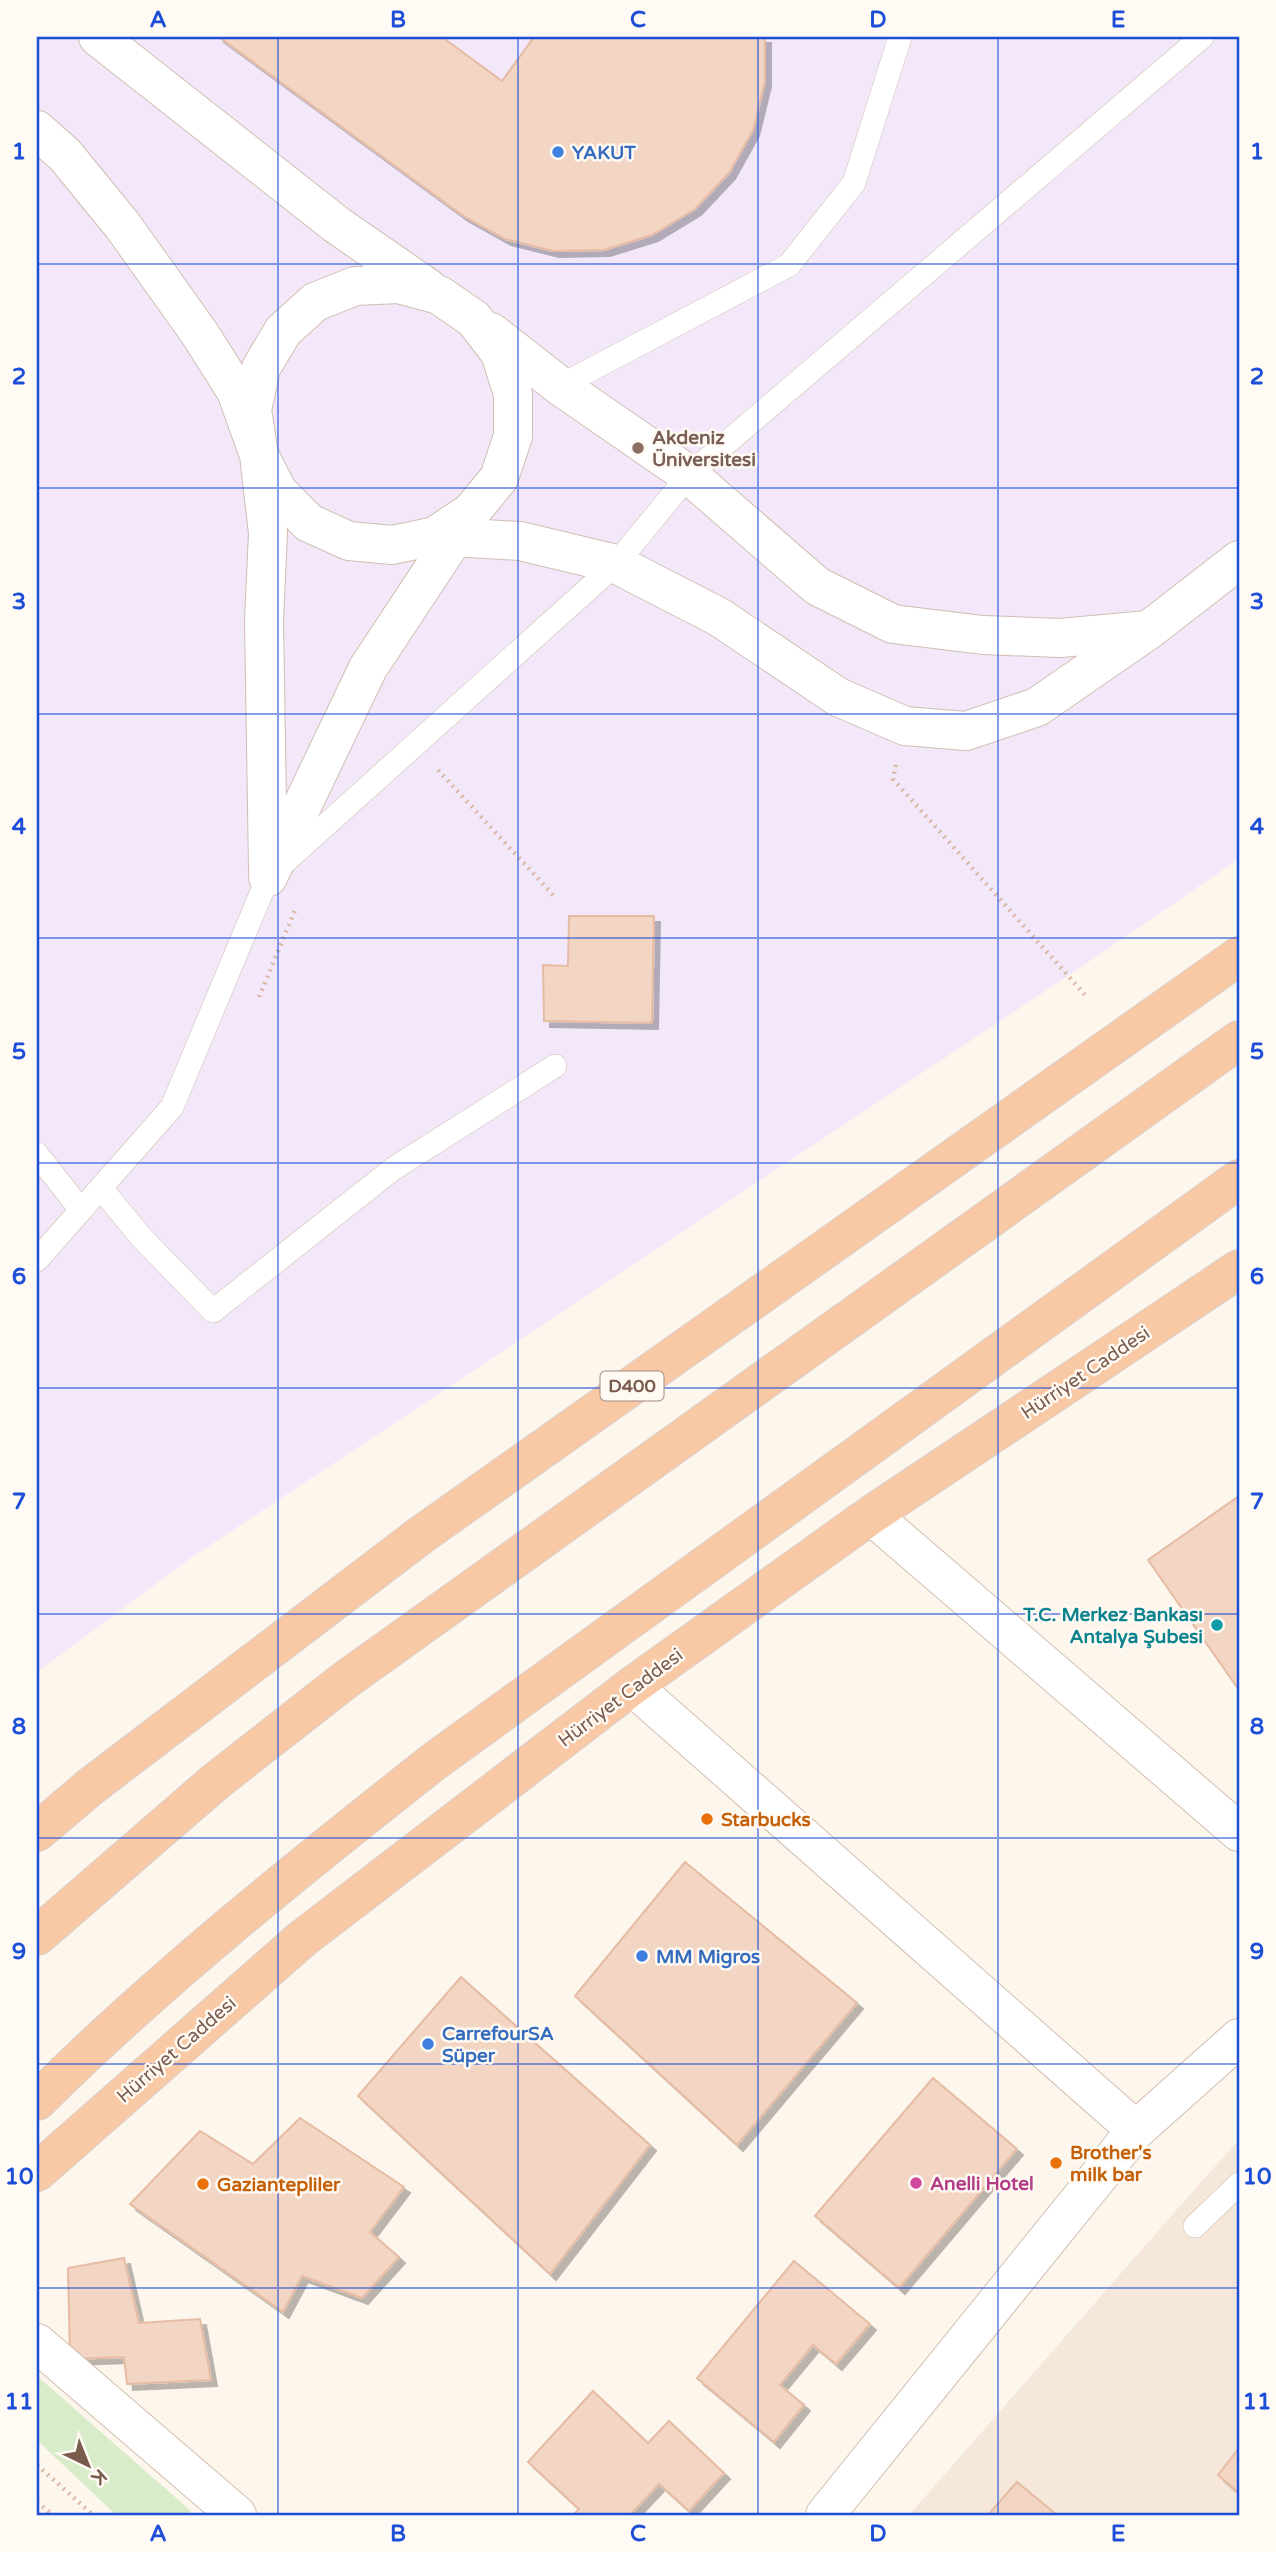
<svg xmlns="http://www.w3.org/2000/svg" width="1276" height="2552" viewBox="0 0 1276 2552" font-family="'Varela Round',sans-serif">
<defs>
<filter id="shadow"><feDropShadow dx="6" dy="6" stdDeviation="0" flood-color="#0004"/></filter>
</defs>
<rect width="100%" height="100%" fill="#fdf6ec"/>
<path fill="#f5e8da" d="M1239 2140V2515H909L1200 2183Z"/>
<path fill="#f3e8fa" d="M37 37H1239V859L1068 976 191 1558 37 1672Z"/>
<path fill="#d8ecc9" d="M37 2376 191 2511 187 2515H116L37 2440Z"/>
<path fill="#f3d5c3" stroke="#e6bba3" stroke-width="2" filter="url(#shadow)" d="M219 37H442L502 81 534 37H765V81L753 130 729 173 695 209 652 235 604 250 553 251 505 239 462 215Z
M569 916H654L652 1023 544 1021 543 965 568 966Z
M1239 1496V1690L1148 1560Z
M685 1862 857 2003 737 2145 575 1996Z
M461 1977 650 2145 550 2274 358 2096Z
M933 2078 1017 2149 899 2288 815 2216Z
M300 2118 404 2187 370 2232 399 2257 362 2298 302 2276 283 2312 130 2204 200 2131 253 2164Z
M124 2258 139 2323 200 2319 211 2380 127 2384 124 2357 70 2359 68 2268Z
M794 2261 870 2324 836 2364 813 2345 780 2385 804 2405 774 2442 697 2378Z
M593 2391 648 2443 669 2421 724 2473 689 2511 659 2484 630 2515H573L579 2509 528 2462Z
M1239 2448V2493L1218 2475Z
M1017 2482 1057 2515H988Z"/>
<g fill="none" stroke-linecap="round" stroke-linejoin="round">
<g stroke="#d1beb0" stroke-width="24">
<path id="service" d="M560 386 789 265 854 183 900 37
M37 1154 81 1210
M101 1188 141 1237 213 1311 393 1169 555 1066
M37 1260 172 1107 268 877 616 564 689 475 1202 37
M1195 2226 1239 2184"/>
</g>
<g stroke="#d1beb0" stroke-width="40">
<path id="minor" d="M98 37 337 225 428 288
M37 130 65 155 123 226 200 334 236 391 259 455 268 533 264 620 268 868
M491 332 560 386 689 475 817 586 893 624 983 635 1060 638 1148 630
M435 536 520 541 616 564 719 617 838 697 905 726 966 731 1037 707 1150 629 1239 560
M268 877 368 668 471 512 499 478 513 436V394L500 353 474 319 439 295 398 284 355 286 315 302 283 331 261 368 252 410 259 455 278 492 309 523 349 541 392 545 435 536 471 512
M871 1515 1239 1832
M632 1686 1136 2130
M37 2343 237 2515
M825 2515 1136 2130 1239 2038"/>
</g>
<g stroke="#dad1cd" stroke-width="40">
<path id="trunk" d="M37 1832 90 1787 421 1535 1239 956
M37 1936 215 1782 344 1681 1239 1040
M37 2101C161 1978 299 1868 436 1760L1239 1179
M37 2172 302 1939 632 1686 871 1515 1239 1269"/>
</g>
<path stroke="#d9b8a5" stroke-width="4.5" stroke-dasharray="2 5" stroke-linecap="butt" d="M896 765 893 779 1086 996
M438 770 556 898
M259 997 296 908
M37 2465 93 2515
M37 2502 53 2515"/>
<use href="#service" stroke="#fff" stroke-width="23"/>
<use href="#minor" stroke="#fff" stroke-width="38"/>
<use href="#trunk" stroke="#f9c8a4" stroke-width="38"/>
</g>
<path fill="none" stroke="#1d4ed8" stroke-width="2" stroke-opacity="0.55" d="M278 37V2515M518 37V2515M758 37V2515M998 37V2515M37 264H1239M37 488H1239M37 714H1239M37 938H1239M37 1163H1239M37 1388H1239M37 1614H1239M37 1838H1239M37 2064H1239M37 2288H1239"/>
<g fill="#3f7fe0" stroke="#fffaf3" stroke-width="2.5">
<circle cx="558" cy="152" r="7"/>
<circle cx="642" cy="1956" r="7"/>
<circle cx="428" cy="2044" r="7"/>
</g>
<circle fill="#8d6e63" stroke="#fffaf3" stroke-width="2.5" cx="638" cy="448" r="7"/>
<circle fill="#0f9aa8" stroke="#fffaf3" stroke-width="2.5" cx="1217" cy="1625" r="7"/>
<g fill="#e8710a" stroke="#fffaf3" stroke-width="2.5">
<circle cx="707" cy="1819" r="7"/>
<circle cx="1056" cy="2163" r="7"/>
<circle cx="203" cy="2184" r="7"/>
</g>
<circle fill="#d1479c" stroke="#fffaf3" stroke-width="2.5" cx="916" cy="2183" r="7"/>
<g text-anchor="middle" stroke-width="5" stroke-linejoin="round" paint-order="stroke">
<rect fill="#fffaf3" stroke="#a28b7f" stroke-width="2" x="600.5" y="1371.5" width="63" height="29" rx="5"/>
<g font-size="18" font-weight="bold" fill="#7a5c4d">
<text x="632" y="1392">D400</text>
</g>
<g font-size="19" font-weight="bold" fill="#366cbe" stroke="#fffaf3" text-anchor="start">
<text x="572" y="159">YAKUT</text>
<text x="656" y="1963">MM Migros</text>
<text x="442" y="2040">CarrefourSA<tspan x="442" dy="22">Süper</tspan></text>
</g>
<g font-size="19" font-weight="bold" fill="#785e54" stroke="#fffaf3" text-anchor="start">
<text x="652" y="444">Akdeniz<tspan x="652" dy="22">Üniversitesi</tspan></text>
</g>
<g font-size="19" fill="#7a5c4d" stroke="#fffaf3">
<text transform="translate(1085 1372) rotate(-34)" y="7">Hürriyet Caddesi</text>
<text transform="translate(620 1697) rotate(-37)" y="7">Hürriyet Caddesi</text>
<text transform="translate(176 2049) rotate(-41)" y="7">Hürriyet Caddesi</text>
</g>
<g font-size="19" font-weight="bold" fill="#0d838f" stroke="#fffaf3" text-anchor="end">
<text x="1203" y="1621">T.C. Merkez Bankası<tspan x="1203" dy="22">Antalya Şubesi</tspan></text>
</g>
<g font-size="19" font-weight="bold" fill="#c56008" stroke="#fffaf3" text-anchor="start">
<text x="721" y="1826">Starbucks</text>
<text x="1070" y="2159">Brother's<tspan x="1070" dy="22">milk bar</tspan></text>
<text x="217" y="2191">Gaziantepliler</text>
</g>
<g font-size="19" font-weight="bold" fill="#b23c85" stroke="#fffaf3" text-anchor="start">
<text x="930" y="2190">Anelli Hotel</text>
</g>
</g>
<rect width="1276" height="2552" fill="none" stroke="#fffaf3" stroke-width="77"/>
<g transform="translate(88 2465) rotate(137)" stroke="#fffaf3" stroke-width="5" paint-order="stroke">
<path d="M0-5L12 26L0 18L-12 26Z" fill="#7a5c4d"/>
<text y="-10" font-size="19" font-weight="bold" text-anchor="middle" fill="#7a5c4d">K</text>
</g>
<rect x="38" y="38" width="1200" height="2476" fill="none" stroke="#1d4ed8" stroke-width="2.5"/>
<g font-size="23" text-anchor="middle" font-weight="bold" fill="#1d4ed8">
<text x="158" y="27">A</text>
<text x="398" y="27">B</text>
<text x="638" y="27">C</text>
<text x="878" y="27">D</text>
<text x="1118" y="27">E</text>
<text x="19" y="159">1</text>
<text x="1257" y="159">1</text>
<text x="19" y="384">2</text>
<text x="1257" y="384">2</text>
<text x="19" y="609">3</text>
<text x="1257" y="609">3</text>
<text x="19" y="834">4</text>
<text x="1257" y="834">4</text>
<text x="19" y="1059">5</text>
<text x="1257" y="1059">5</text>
<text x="19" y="1284">6</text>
<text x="1257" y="1284">6</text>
<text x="19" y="1509">7</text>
<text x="1257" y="1509">7</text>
<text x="19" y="1734">8</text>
<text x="1257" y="1734">8</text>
<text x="19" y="1959">9</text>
<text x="1257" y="1959">9</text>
<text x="19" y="2184">10</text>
<text x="1257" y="2184">10</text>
<text x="19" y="2409">11</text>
<text x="1257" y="2409">11</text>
<text x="158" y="2541">A</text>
<text x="398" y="2541">B</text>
<text x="638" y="2541">C</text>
<text x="878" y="2541">D</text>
<text x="1118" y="2541">E</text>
</g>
</svg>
